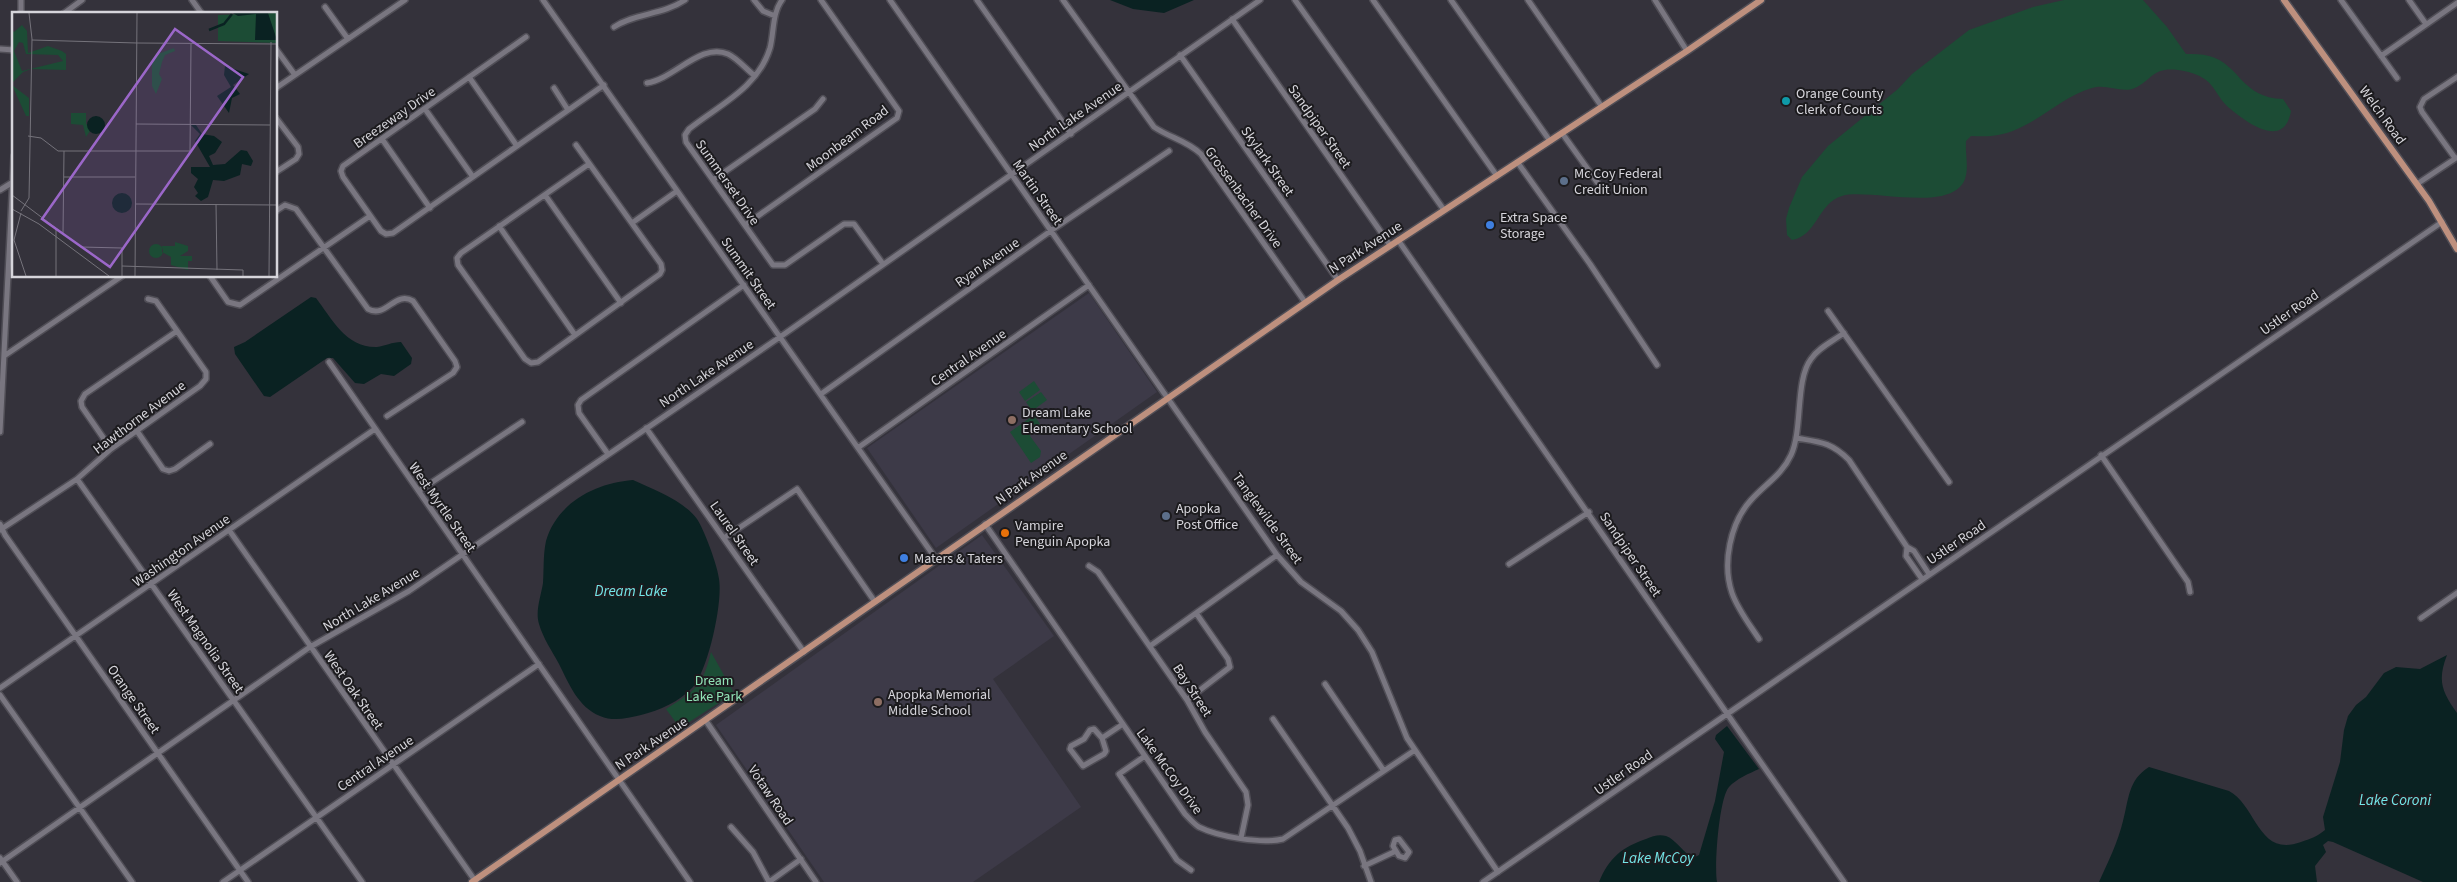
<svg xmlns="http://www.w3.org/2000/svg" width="2457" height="882" viewBox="0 0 2457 882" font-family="'Source Sans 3',sans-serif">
<rect width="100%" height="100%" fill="#34323b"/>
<path fill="#3d3a48" d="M1089 293 1157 392 936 548 867 448Z
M982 535 1054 636 993 679 1081 807 973 882H824L716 725Z"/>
<path fill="#1c4c35" d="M2064 0H2143L2167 27 2186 54C2193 54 2202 54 2209 56 2240 64 2241 98 2283 99L2291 111C2284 151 2246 122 2228 107 2219 99 2215 87 2206 80 2198 74 2187 71 2178 70 2154 67 2153 78 2137 87 2123 95 2107 83 2092 88 2058 98 2033 129 1998 135 1989 137 1979 136 1971 136L1966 141C1965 154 1969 167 1965 179 1952 214 1869 188 1842 196 1818 203 1817 236 1792 240L1787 235 1786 219 1789 208 1802 177 1828 146 1898 89 1912 74 1969 30 2033 7Z
M1034 381 1040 390 1025 401 1019 392Z
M1041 392 1047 400 1032 411 1026 402Z
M1034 415 1040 424 1032 430 1030 436 1041 451 1040 457 1031 463 1010 432Z
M711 652 734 693 680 728 666 709C695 691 703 686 711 652Z"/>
<path fill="#0a2222" d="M1110 0H1194L1164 13 1133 9Z
M311 297 316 298C332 319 346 348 377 347 385 346 392 342 401 342L412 358 411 364 394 376 381 374 364 384 355 383 333 358H327L270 397 264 396 235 354 234 347 245 342Z
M633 480C654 490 683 500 697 519 704 529 718 567 719 579 723 603 708 670 693 687 679 702 660 710 641 715 627 718 614 722 600 716 578 707 569 684 559 664 552 651 543 638 539 624 535 611 541 596 543 583 544 569 543 555 546 541 557 503 595 483 633 480Z
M2447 655C2437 681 2442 692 2457 713V882H2423L2333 842 2328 841 2323 845 2326 852 2315 866 2317 882H2099C2108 862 2118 842 2123 821 2129 799 2128 780 2149 767L2229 791C2257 806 2258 858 2301 842 2310 839 2318 836 2325 830L2323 817 2340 762 2344 730 2348 716 2356 705 2366 697 2384 673 2396 667 2420 669Z
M1727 726 1759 769C1750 773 1736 779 1729 787 1719 798 1714 867 1717 882H1599C1609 858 1622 847 1646 839 1653 836 1659 834 1666 836 1675 839 1684 853 1693 858L1699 855 1715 801 1724 752 1715 739 1716 735Z"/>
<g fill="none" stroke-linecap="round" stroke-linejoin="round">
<g stroke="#504e56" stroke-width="8">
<path id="minor" d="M192 0 202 14
M543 0 936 559
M754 0 763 11 775 16
M782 0C772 13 774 33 770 48 758 88 719 105 689 129L685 135 686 142 773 265H785L844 224H854L883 264
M890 0 1277 555 1301 582 1341 611 1358 630 1372 652 1407 738 1498 872
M977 0 1071 134
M1063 0 1154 127C1170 138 1186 140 1201 154L1305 302
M1295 0 1444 210
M1373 0 1497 176
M1451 0 1550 141
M1528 0 1602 107
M1655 0 1687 51
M2341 0 2397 78
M2409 0 2426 24
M325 7 348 39
M21 14V0
M63 14 82 0
M1232 19 1390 245
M614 27C635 13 663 15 685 0
M526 37 343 166 341 171 343 177 381 231 386 234 393 233 604 85
M0 49 14 50
M276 49 295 75
M1180 55 1338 280
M2381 56 2457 3
M469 77 517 146
M647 83C674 79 701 42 728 54 737 58 747 70 755 76
M276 88 405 0
M554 88 568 110
M425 109 473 177
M276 118 298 147 299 154 296 159 276 172
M1562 133 1597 182
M382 139 430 208
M576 145 661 264 662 270 660 274 538 362 531 363 525 359 458 265 457 258 461 253 589 164
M2455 158 2422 112 2420 107 2424 99 2457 77
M1518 163 1590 264 1657 365
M713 180 815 109 823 99
M2417 184 2456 158
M0 190 13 182
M545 195 621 303
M276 211 285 205 296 209 368 309C386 319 395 290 413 301L455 361 457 367 453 373 387 416
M632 223 677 191
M745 225 897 118 899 111 821 0
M499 226 575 335
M1398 240 1844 882
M210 276 228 302 240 305 370 216
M1828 311 1949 482
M4 356 122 276
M329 362 690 882
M821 394 1052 230 1169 151
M646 428 804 652
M137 431 163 469 169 471 175 469 210 444
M0 432 14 156
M1796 438C1820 442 1831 442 1849 460L1907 547 1914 551 1929 574
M859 447 1089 285
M111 449 82 407 81 401 85 394 177 331
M608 454 579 413 578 405 581 400 744 285
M2101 455 2188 582 2190 592
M77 479 362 882
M419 491 522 422
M0 524 5 535 248 882
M985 524 1185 814C1189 818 1194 824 1199 827 1219 837 1262 844 1283 839L1415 750
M0 530 77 479 111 449 200 386 206 379V372L156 301 148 299
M229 530 476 882
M724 538 797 489 875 602
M1907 547 1906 556 1922 579
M1509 564 1589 512
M1089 566 1098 572 1187 700 1205 732 1246 792 1248 805 1241 838
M2421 618 2457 593
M1759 639C1750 625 1738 610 1732 593 1722 564 1730 523 1751 500 1765 484 1782 475 1791 455 1803 429 1795 380 1811 359 1818 348 1833 341 1844 333
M1150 646 1277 555
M1325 684 1384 771
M0 688 375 429
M0 695 132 882
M1187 700 1230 667 1228 659 1196 613
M1273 719 1348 828 1360 851 1371 882
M706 721 816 882
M1094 729 1102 738 1106 751 1104 754 1083 766 1070 749 1071 746 1084 739 1090 730Z
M1102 738 1123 724
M1145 756 1119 774 1177 860 1191 870
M731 827 753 852 769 882 801 859
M1399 839 1409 852 1405 858 1399 856 1393 846 1395 840Z
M0 858 17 882
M0 863 310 647 409 591 780 337 1260 0
M1364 866 1396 851
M223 882 539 664
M1483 882 2442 222"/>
</g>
<g stroke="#504e56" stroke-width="9">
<path id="major" d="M2284 0 2429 201 2457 249
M472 882 1338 280 1687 51 1761 0"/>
</g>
<use href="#minor" stroke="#797680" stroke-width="5"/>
<use href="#major" stroke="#be907e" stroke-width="6"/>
</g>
<circle fill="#0f9aa8" stroke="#1c1b1e" stroke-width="2" cx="1786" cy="101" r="5"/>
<g fill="#5c6f8a" stroke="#1c1b1e" stroke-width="2">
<circle cx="1564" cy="181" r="5"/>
<circle cx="1166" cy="516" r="5"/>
</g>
<g fill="#3f7fe0" stroke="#1c1b1e" stroke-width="2">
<circle cx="1490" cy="225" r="5"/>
<circle cx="904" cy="558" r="5"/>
</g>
<g fill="#8d6e63" stroke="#1c1b1e" stroke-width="2">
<circle cx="1012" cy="420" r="5"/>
<circle cx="878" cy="702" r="5"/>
</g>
<circle fill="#e8710a" stroke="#1c1b1e" stroke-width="2" cx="1005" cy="533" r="5"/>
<g text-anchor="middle" stroke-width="4" stroke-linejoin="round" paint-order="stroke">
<g font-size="14" fill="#d6d5db" stroke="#1c1b1e" text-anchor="start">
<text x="1796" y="98">Orange County<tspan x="1796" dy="16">Clerk of Courts</tspan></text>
<text x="1574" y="178">Mc Coy Federal<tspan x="1574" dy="16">Credit Union</tspan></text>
<text x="1500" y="222">Extra Space<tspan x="1500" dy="16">Storage</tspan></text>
<text x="1022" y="417">Dream Lake<tspan x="1022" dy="16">Elementary School</tspan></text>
<text x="1176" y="513">Apopka<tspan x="1176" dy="16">Post Office</tspan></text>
<text x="1015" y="530">Vampire<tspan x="1015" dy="16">Penguin Apopka</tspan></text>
<text x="914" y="563">Maters &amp; Taters</text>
<text x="888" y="699">Apopka Memorial<tspan x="888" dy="16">Middle School</tspan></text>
</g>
<g font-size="14" fill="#d6d5db" stroke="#1c1b1e">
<text transform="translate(2383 115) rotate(54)" y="5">Welch Road</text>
<text transform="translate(1075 116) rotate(-35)" y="5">North Lake Avenue</text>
<text transform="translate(394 117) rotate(-35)" y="5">Breezeway Drive</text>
<text transform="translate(1320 126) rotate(55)" y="5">Sandpiper Street</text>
<text transform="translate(847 138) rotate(-37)" y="5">Moonbeam Road</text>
<text transform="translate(1268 161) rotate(55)" y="5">Skylark Street</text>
<text transform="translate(728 182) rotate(55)" y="5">Summerset Drive</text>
<text transform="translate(1038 192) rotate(55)" y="5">Martin Street</text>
<text transform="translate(1244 197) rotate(54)" y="5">Grossenbacher Drive</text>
<text transform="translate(1365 247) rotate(-33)" y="5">N Park Avenue</text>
<text transform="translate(987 262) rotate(-35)" y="5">Ryan Avenue</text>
<text transform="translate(749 273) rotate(55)" y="5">Summit Street</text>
<text transform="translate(2289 312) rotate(-35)" y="5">Ustler Road</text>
<text transform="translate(968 357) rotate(-35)" y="5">Central Avenue</text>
<text transform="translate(706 373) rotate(-34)" y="5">North Lake Avenue</text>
<text transform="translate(139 417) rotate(-37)" y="5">Hawthorne Avenue</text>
<text transform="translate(1031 477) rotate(-35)" y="5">N Park Avenue</text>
<text transform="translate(443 507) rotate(55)" y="5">West Myrtle Street</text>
<text transform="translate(1268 518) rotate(54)" y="5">Tanglewilde Street</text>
<text transform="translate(735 533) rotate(55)" y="5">Laurel Street</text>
<text transform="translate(1956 542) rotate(-34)" y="5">Ustler Road</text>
<text transform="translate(181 550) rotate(-35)" y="5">Washington Avenue</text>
<text transform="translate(1631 554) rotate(56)" y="5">Sandpiper Street</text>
<text transform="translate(371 599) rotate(-31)" y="5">North Lake Avenue</text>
<text transform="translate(206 641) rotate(55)" y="5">West Magnolia Street</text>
<text transform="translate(354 690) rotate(55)" y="5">West Oak Street</text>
<text transform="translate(1193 690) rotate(57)" y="5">Bay Street</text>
<text transform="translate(134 699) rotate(55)" y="5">Orange Street</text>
<text transform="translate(651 743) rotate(-34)" y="5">N Park Avenue</text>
<text transform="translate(375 763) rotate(-34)" y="5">Central Avenue</text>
<text transform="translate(1170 771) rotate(54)" y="5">Lake McCoy Drive</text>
<text transform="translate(1623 772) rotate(-35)" y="5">Ustler Road</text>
<text transform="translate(771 795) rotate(56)" y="5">Votaw Road</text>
</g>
<g font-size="14" fill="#91e4b7" stroke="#1c1b1e">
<text x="714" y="685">Dream<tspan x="714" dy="16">Lake Park</tspan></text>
</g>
<g font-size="15" font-style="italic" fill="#74e6e8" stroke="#1c1b1e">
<text x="631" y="596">Dream Lake</text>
<text x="2395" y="805">Lake Coroni</text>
<text x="1658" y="863">Lake McCoy</text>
</g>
</g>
<g transform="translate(12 12)">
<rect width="265" height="265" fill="#34323b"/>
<path d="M265 1V31L206 29V3ZM10 13 15 19 16 41 36 34 50 39 54 42V58L19 57 11 60 0 71V18L2 20ZM7 30 11 31 14 42 46 43 51 49 10 59 2 39ZM162 36 163 39 153 43 150 50 147 62 150 67 144 82 140 74V51L146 42ZM0 73 17 86V104H14ZM59 101H74V112L80 116 74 125 71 113 59 112ZM163 230 176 234V239L168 244H180V249H176V258L159 253V245L150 240V234H163ZM137 239a7 7 0 1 1 14 0a7 7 0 1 1-14 0Z" fill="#1c4c35" fill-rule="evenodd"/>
<path d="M221 1H256L265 28H243L244 2 226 4ZM213 54 237 62 221 73 228 82 220 86 217 101 205 84 219 75 212 63ZM75 113a9 9 0 1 1 18 0a9 9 0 1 1-18 0ZM179 113H184L190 122 202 124 210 130 203 141 197 144 201 153 213 152 229 138 235 139 241 149 239 154 230 152 228 163 212 169 201 168 196 185 189 189 183 184 186 181 182 175 186 167 179 161V155H198L183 129 188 122ZM100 191a10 10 0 1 1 20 0a10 10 0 1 1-20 0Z" fill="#0a2222"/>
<path fill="none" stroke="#0a2222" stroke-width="2.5" d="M197 18 212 12 220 2"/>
<path fill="none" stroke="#75737b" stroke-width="1" d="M20 28 125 31M125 31 265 32M124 112 258 113M16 124 29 126 46 139H178L179 32M52 165H123M0 183 69 235 110 236V264M124 192 265 193M204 192 205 258M0 197 27 212 97 264M9 199 17 186 20 27 17 1M9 201 2 228 14 264M51 221 52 139M110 254 231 258V264M44 264V216M123 264 125 1M257 264 259 30"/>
<path fill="#9b67c9" fill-opacity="0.15" stroke="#9b67c9" stroke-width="2.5" d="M163 17 231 65 98 255 30 207Z"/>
<rect width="265" height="265" fill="none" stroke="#d6d5db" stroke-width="2.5"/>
</g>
</svg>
